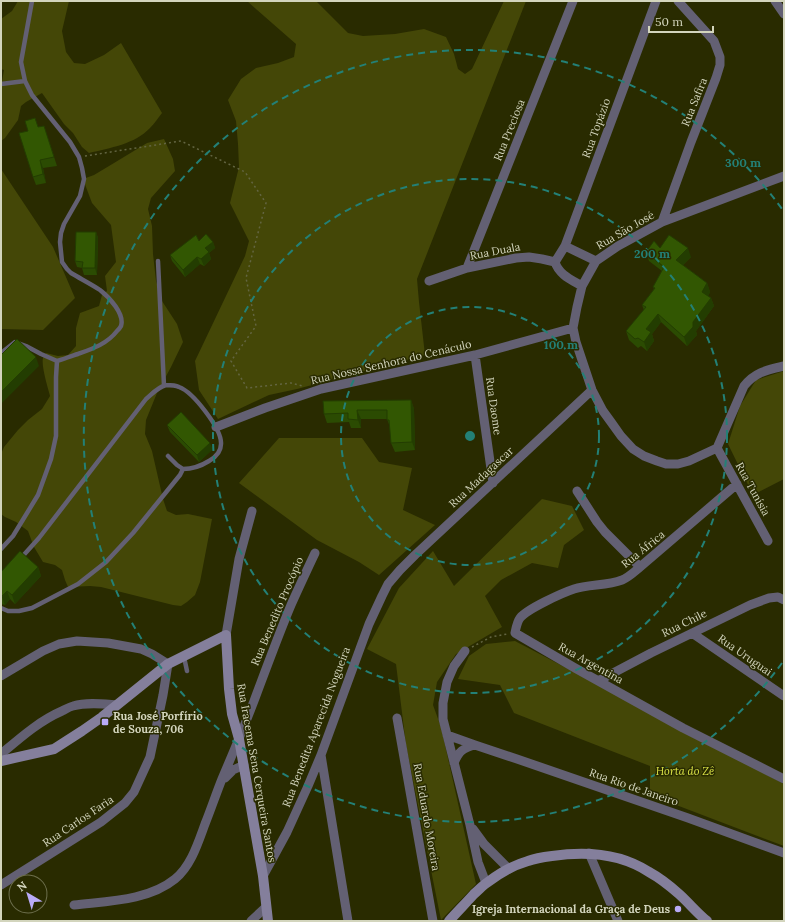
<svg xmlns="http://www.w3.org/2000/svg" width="785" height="922" viewBox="0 0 785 922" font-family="Lora,serif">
<rect width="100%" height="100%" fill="#292b00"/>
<path fill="#444707" d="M18 1H69L62 31 66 52 74 63 85 64 104 55 121 43 162 113C158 118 155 123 150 128 135 144 110 148 89 153L82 147 73 133 64 124 42 93 26 102 21 106 18 120 5 138 1 141V87L4 70 1 69V19L12 11Z
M247 1H316L348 33 363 36 395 34 424 29 446 37 454 54 458 69 465 74 472 69 504 1H526L417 279 419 302 425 355 297 389 269 395 218 419 199 390 195 361 245 256 249 241 230 203 239 167 238 144 236 121 228 100 241 79 256 68 278 63 294 57 296 44Z
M164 139 173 159 175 171 151 198 148 209 152 226 153 254 156 281 162 301 177 324 183 342 171 367 157 393 146 420 145 434 152 451 163 499 167 511 176 515 188 514 212 519 200 582 195 595 187 602 181 606 173 605 101 587 90 586 68 587 65 580 62 570 55 565 43 562 34 547 28 531 16 522 5 517 1 514V454L4 447 18 430 28 420 42 409 50 396C48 388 41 366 43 358 43 358 46 353 46 353L58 356 68 355 76 346V328L80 313 99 306 102 295 107 291 105 276 116 262 111 225 92 203 83 179 94 175 114 163 147 143Z
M1 169 53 247 75 298 43 330 1 329Z
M784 371V479L753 495 728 444 740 406 756 380Z
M279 438H362L379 462 412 468 403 510 435 525 379 575 359 562 317 540 239 483Z
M542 499 572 506 584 530 564 545 558 568 532 563 501 580 485 596 502 627 456 654 437 682 433 705 441 727 476 884 441 920 406 745 396 664 367 649 399 588 433 551 454 586Z
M515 641 635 704 784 784V846L650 795V766L514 713 500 685 458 679 469 656 486 644Z"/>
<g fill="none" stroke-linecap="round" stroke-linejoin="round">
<path stroke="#636541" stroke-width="1.5" stroke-dasharray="2 3" stroke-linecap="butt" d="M85 156 181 141 245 172 266 203 246 278 256 326 231 361 247 388 291 383 303 386
M472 647 491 637 507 634"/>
<path stroke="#636073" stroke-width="4.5" d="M1 84 25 81
M158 261 164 386
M1 353 15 342 26 346 41 354 57 361
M168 456 177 465 183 469
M1 549 13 536 38 495 51 459 56 436V377L57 361C64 359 71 356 78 354 92 349 107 344 117 331 118 330 120 328 121 326 125 314 109 297 100 290 91 284 81 279 71 273L67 269 62 262 60 242 61 233 64 224 80 196 84 179 82 168 79 157 70 142 32 95 25 81 21 62 32 1
M1 608 8 611H19L32 608 78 584 106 562 133 533 180 475 183 469C193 469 201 466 209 461 216 457 221 452 221 444 222 429 193 392 179 387 175 385 170 385 166 385 158 387 152 394 146 399L39 538 21 558
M184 657 187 671"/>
<path stroke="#636073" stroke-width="9" d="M775 1 784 14
M784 176 662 222 618 246 596 261 582 286 577 307 573 328 576 342 592 390 603 411 611 422 621 436 633 449 644 456 657 461 666 464H678L689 461 717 448 744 386C755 372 767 370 784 366
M662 222 691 142 716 78 720 65V57L714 41 678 1
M565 246 596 261
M555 262 565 246 656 1
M555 262C559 275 572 280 582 286
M467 268 573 1
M429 281 467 268 516 258 529 257 542 259 555 262
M475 355 493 483
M216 427 265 408 321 389 475 355 573 328
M717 448 768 541
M737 484 640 567C634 572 629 577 622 580 607 586 589 584 574 589 562 593 527 609 520 618 517 622 516 628 515 633L575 668 683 728 784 779
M577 491 597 522 605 532 640 567
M692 633 784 696
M226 635 239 559 252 511
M465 651 454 666 447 682 443 703V719L470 825 478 862 486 883
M1 676 43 651 59 644 77 641 108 643 141 649 152 654 168 664 163 695 150 757 134 792 125 803 101 822 1 885
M598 681 651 653 750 605 769 598 778 597 784 600
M397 718 433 921
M447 735 475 745 517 759 688 818 784 853
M1 754C20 738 39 721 62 711 66 709 69 707 73 706 87 702 103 704 117 705
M321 755 348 921
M454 763C459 751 463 748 475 745
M225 778 233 770 244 765
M473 829 484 844 509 869
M589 853 618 921
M263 876 287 832 308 786 321 755 369 624 382 596 388 584 400 570 415 555 592 390
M74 905C107 901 148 901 175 879 191 866 198 843 205 824 211 809 216 794 222 779 233 753 244 727 254 701 266 669 278 636 291 605 299 587 307 570 315 553
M251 921 266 907"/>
<path stroke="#847f9c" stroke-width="10" d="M1 761 54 749 82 731 102 717 168 664 226 635 229 689 232 714 239 739 263 876 268 921
M449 921C457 912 466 903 474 894 479 890 483 885 488 882 500 873 514 865 528 861 536 858 544 857 552 856 586 851 620 853 649 872 660 878 670 886 679 894 689 903 697 913 707 921"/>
</g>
<path fill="#2b4b02" d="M35 118 38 127 44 126 57 166 43 168 46 183 36 185 33 177Z
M96 232 98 238 97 275H84L82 268 77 267 75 261Z
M213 242 215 248 209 253 211 259 204 266 200 264 185 277 172 261 170 255Z
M660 248 691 257 683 265 707 283 710 292 708 296 711 298 714 306 696 331 697 335 687 346 661 322 652 334 654 341 647 351 641 346 638 348 629 340 626 331 644 310 642 305 654 289 653 287 662 271 649 261 646 252Z
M411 400 414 409 415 450 395 452 391 443 390 427 387 419H361V428H351L349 422 327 423 324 414Z
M167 425 213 449 199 462 170 432Z
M38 567 41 576 15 604 10 599 5 605 1 604V572Z"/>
<path fill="#233d01" d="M40 160 43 168 46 183 43 174Z
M96 232 98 238 97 275 95 268Z
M213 242 215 248 209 253 211 259 204 266 201 259 205 248Z
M688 248 691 257 679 269 676 260Z
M197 257 200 264 185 277 183 270Z
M707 283 710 292 706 301 702 292Z
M711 298 714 306 696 331 697 335 687 346 684 337 693 322Z
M658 314 661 322 652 334 654 341 647 351 644 342 646 329Z
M36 357 39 366 1 404V392Z
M411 400 414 409 415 450 412 442Z
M357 410 361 419V428L358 420Z
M210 443 213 449 199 462 197 455Z
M38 567 41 576 15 604 12 595Z
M7 591 10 599 5 605 2 597Z"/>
<path fill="#325702" stroke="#233d01" d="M35 118 38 127 44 126 54 157 40 160 43 174 33 177 19 133 28 131 25 121Z
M76 232H96L95 268H82L83 262 75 261Z
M206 234 213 242 205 248 209 252 201 259 197 257 183 270 170 255 196 235 199 241Z
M669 235 688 248 676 260 707 283 702 292 711 298 693 322V327L684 337 658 314 646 329 651 332 644 342 638 338 635 339 626 331 646 307 642 305 655 288 653 287 664 267 646 252 654 241 660 248Z
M17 339 36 357 1 392V355Z
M411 400 412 442 391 443 389 420H387V410H357L358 420 348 419V413L324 414 323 401Z
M181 412 210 443 197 455 167 425Z
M20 551 38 567 12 595 7 591 1 597V572Z"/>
<g fill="none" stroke="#238076" stroke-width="2" stroke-dasharray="7 5">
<circle cx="470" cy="436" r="129"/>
<circle cx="470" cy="436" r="257"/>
<path d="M782 663A386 386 0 1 1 782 209"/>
</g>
<g fill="#b9abf7" stroke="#292b00" stroke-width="1.5">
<rect x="101" y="718" width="8" height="8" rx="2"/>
<circle cx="678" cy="909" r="4"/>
</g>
<g text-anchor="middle" stroke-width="3" stroke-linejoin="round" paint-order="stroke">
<g font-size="11" fill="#d3d5bd" stroke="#292b00">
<text transform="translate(694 102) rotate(-68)" y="4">Rua Safira</text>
<text transform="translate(596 128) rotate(-70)" y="4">Rua Topázio</text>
<text transform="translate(509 130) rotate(-68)" y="4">Rua Preciosa</text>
<text transform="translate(625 230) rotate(-30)" y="4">Rua São José</text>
<text transform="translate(495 251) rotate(-11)" y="4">Rua Duala</text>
<text transform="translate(391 362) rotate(-13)" y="4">Rua Nossa Senhora do Cenáculo</text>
<text transform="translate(494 406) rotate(82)" y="4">Rua Daome</text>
<text transform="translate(481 477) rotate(-43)" y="4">Rua Madagascar</text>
<text transform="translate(753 489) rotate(61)" y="4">Rua Tunísia</text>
<text transform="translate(643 549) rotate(-39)" y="4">Rua África</text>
<text transform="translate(277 611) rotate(-67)" y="4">Rua Benedito Procópio</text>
<text transform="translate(684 623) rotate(-26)" y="4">Rua Chile</text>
<text transform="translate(745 655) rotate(35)" y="4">Rua Uruguai</text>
<text transform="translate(591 663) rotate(29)" y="4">Rua Argentina</text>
<text transform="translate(316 727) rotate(-69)" y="4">Rua Benedita Aparecida Nogueira</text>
<text transform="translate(257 773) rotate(80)" y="4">Rua Iracema Sena Cerqueira Santos</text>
<text transform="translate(634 787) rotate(19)" y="4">Rua Rio de Janeiro</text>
<text transform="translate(427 817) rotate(80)" y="4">Rua Eduardo Moreira</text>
<text transform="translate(78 821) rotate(-34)" y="4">Rua Carlos Faria</text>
</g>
<g font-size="11" font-weight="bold" fill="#d3d5bd" stroke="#292b00" text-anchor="start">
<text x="113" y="720">Rua José Porfírio<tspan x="113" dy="13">de Souza, 706</tspan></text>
<text x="670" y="913" text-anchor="end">Igreja Internacional da Graça de Deus</text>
</g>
<g font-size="11" font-style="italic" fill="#dce447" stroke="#292b00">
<text x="685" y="775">Horta do Zê</text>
</g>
</g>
<circle cx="470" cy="436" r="6" fill="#238076" stroke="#292b00" stroke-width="2"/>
<g font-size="12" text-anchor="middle" font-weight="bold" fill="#238076" stroke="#292b00" stroke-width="3" stroke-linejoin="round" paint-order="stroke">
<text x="743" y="167">300 m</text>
<text x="652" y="258">200 m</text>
<text x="561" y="349">100 m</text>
</g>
<rect width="785" height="922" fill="none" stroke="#d3d5bd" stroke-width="4"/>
<g transform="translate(28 894) rotate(322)"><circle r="19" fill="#292b00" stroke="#6d6f4c"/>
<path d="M0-3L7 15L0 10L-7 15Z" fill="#b9abf7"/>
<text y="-6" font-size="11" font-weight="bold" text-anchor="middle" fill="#d3d5bd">N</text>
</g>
<path d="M649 26v6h64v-6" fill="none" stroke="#d3d5bd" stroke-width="2"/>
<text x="655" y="26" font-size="12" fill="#d3d5bd" stroke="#292b00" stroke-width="3" paint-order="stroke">50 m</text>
</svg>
